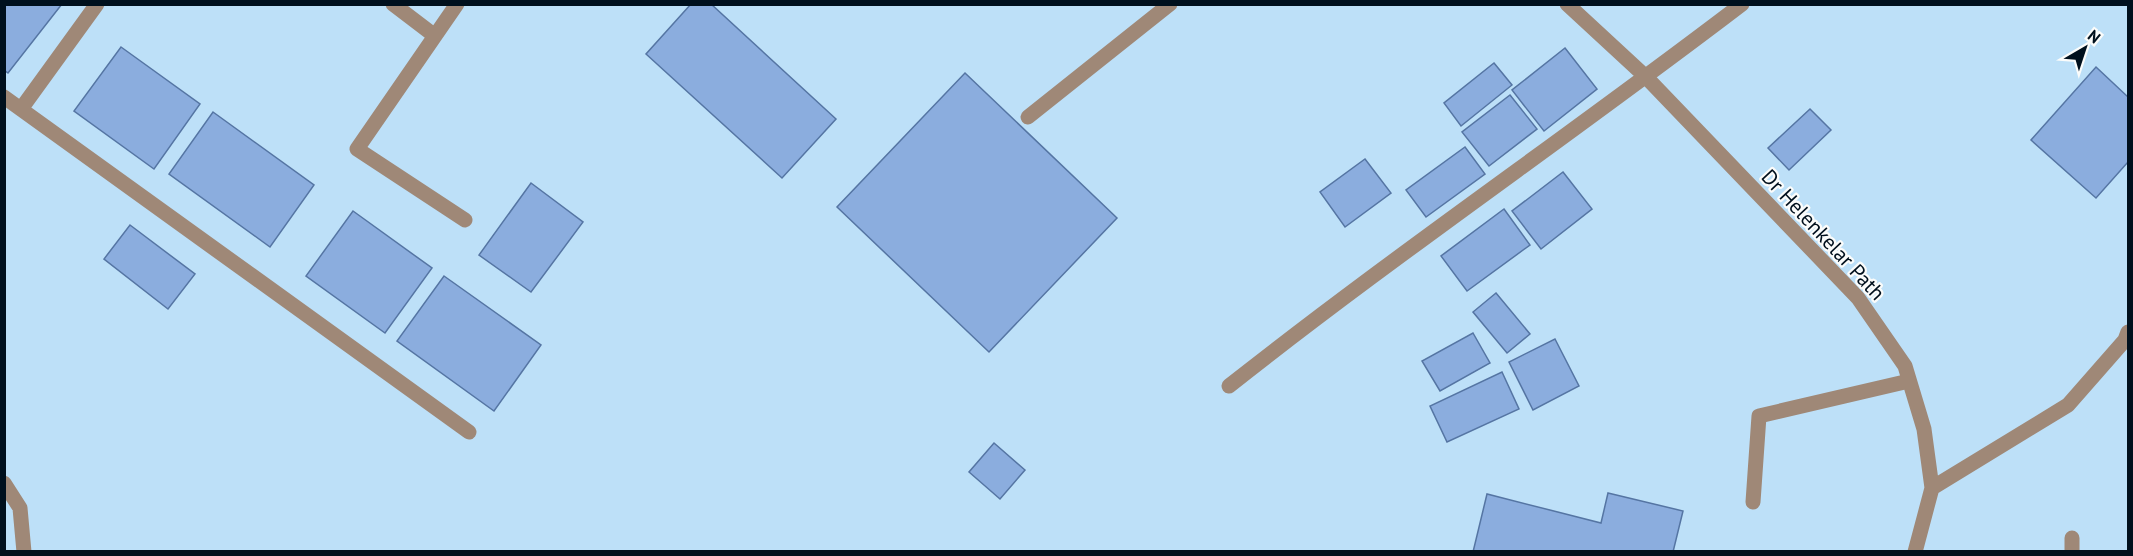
<svg xmlns="http://www.w3.org/2000/svg" width="2133" height="556" viewBox="0 0 2133 556" font-family="'PT Sans',sans-serif">
<rect width="100%" height="100%" fill="#bde0f8"/>
<path fill="#8badde" stroke="#5575a3" stroke-width="1.5" d="M4 4H62L8 73 4 70Z
M691 4H711L836 119 782 178 646 54Z
M121 47 200 104 154 169 74 111Z
M1565 48 1597 89 1544 131 1512 90Z
M1494 63 1512 85 1461 126 1444 103Z
M2096 67 2128 97V162L2096 198 2031 140Z
M965 73 1117 218 989 352 837 207Z
M1510 95 1537 129 1489 166 1462 132Z
M1810 109 1831 130 1789 170 1768 148Z
M213 112 314 185 270 247 169 174Z
M1465 147 1485 174 1426 217 1406 190Z
M1365 159 1391 193 1345 227 1320 192Z
M1563 172 1592 209 1541 249 1512 211Z
M531 183 583 222 531 292 479 255Z
M1504 209 1530 245 1467 291 1441 256Z
M353 211 432 268 385 333 306 276Z
M130 225 195 274 168 309 104 259Z
M444 276 541 345 494 411 397 341Z
M1496 293 1530 334 1507 353 1473 312Z
M1473 333 1490 363 1440 391 1422 361Z
M1555 339 1579 386 1533 410 1509 362Z
M1502 372 1519 409 1447 442 1430 406Z
M994 443 1025 470 1000 499 969 472Z
M1608 493 1683 511 1673 552H1473L1487 494 1601 523Z"/>
<g fill="none" stroke-linecap="round" stroke-linejoin="round">
<path stroke="#9f8877" stroke-width="15" d="M393 4 435 36
M457 4 357 149 465 220
M1567 4 1646 77 1858 298 1905 366 1924 429 1932 488 1915 552
M4 97 469 432
M21 109 97 4
M1028 117 1170 4
M1229 386C1396 254 1572 134 1742 4
M4 483 20 508 24 552
M1932 488 2068 405 2125 340 2128 332
M1753 502 1759 416 1909 381
M2072 552V538"/>
</g>
<g text-anchor="middle" stroke-width="4.5" stroke-linejoin="round" paint-order="stroke">
<g font-size="21" fill="#00101d" stroke="#fbfcfb">
<text transform="translate(1823 235) rotate(47)" y="7">Dr Helenkelar Path</text>
</g>
</g>
<rect width="2133" height="556" fill="none" stroke="#00101d" stroke-width="12"/>
<g transform="translate(2085 48) rotate(39)" stroke="#fbfcfb" stroke-width="4.5" paint-order="stroke">
<path d="M0-4.5L10 22L0 15L-10 22Z" fill="#00101d"/>
<text y="-9" font-size="16" font-weight="bold" text-anchor="middle" fill="#00101d">N</text>
</g>
</svg>
